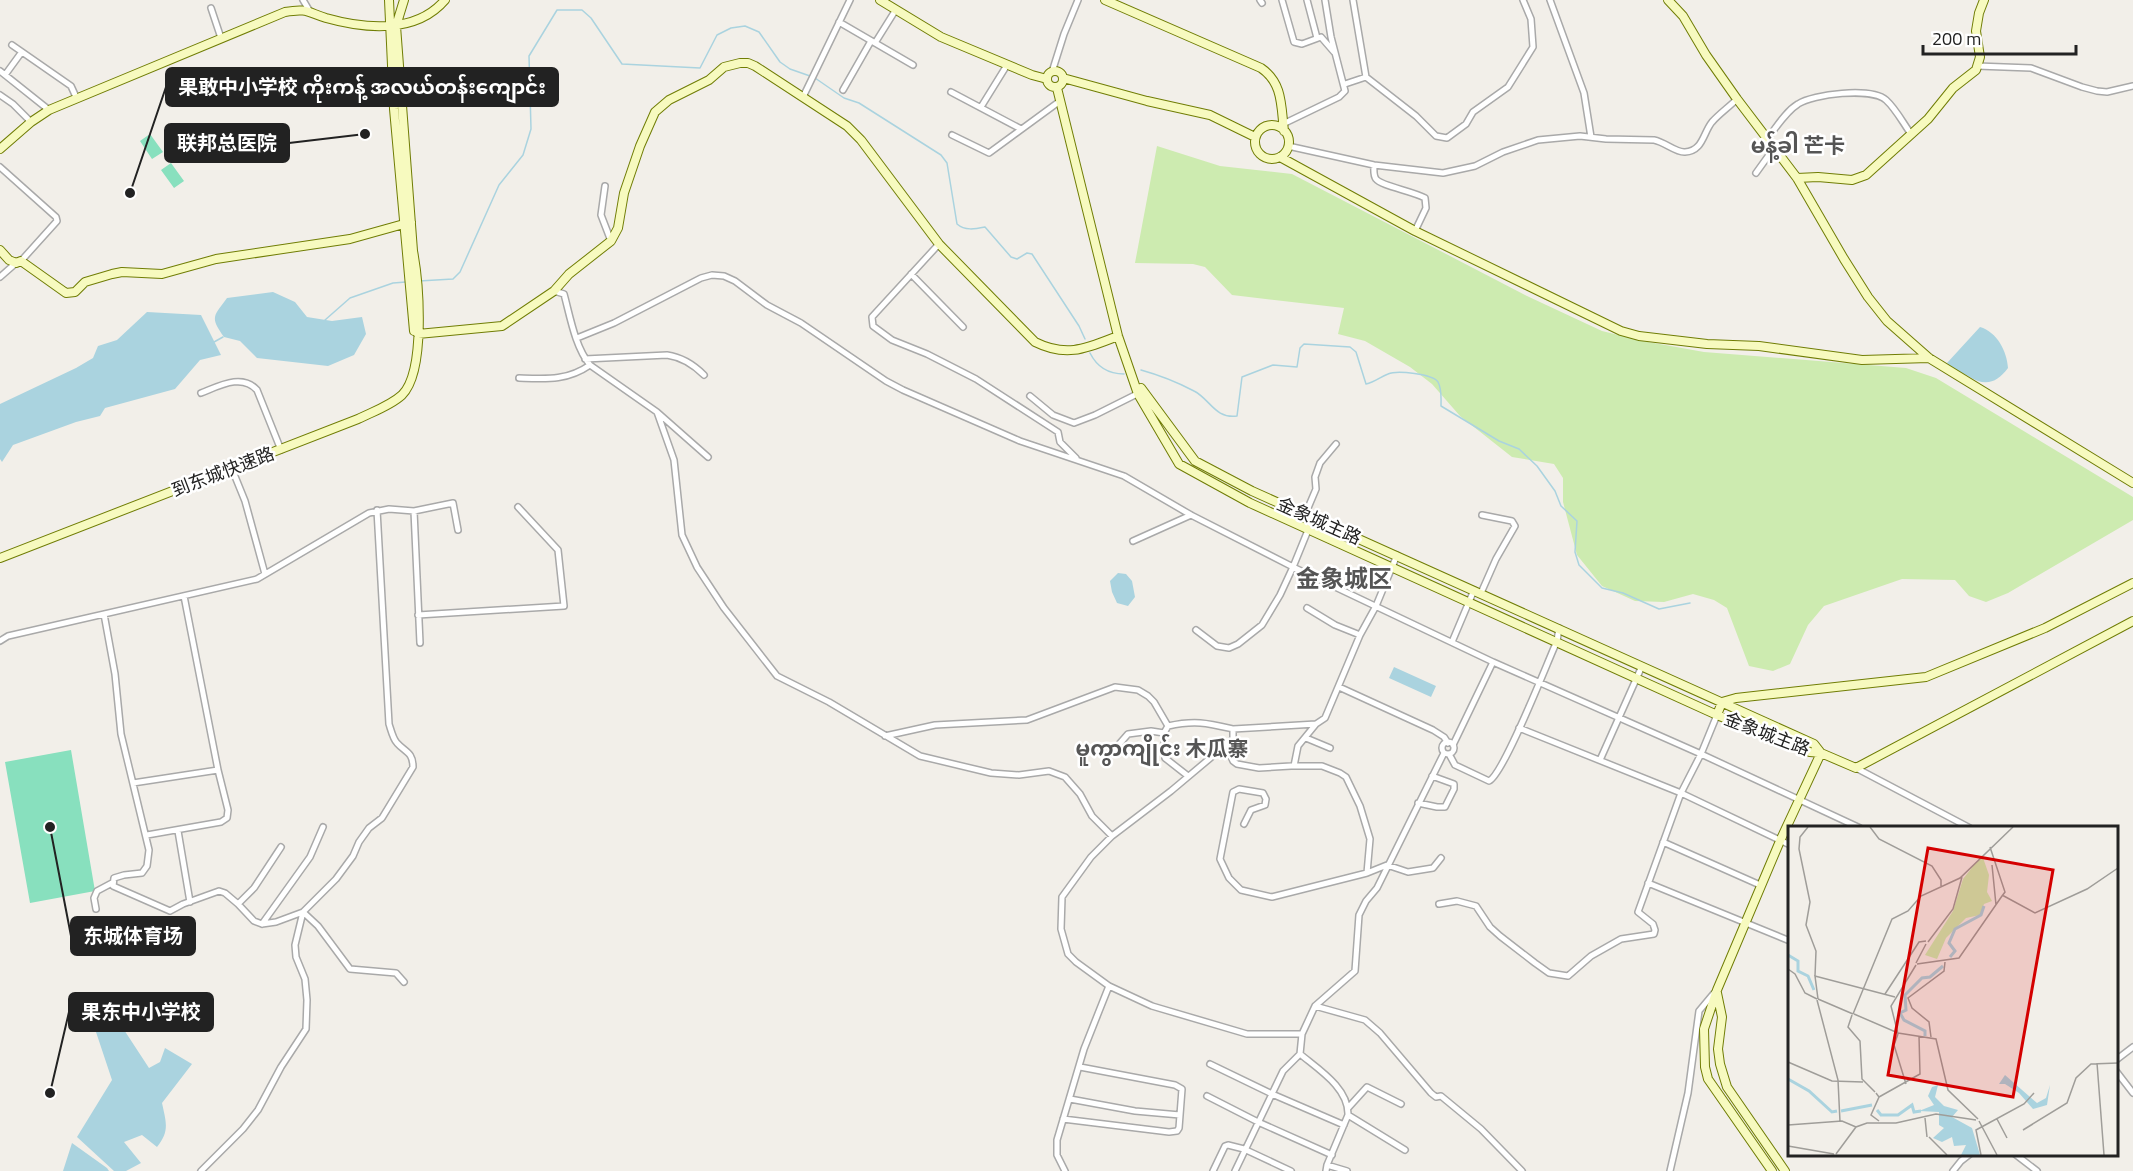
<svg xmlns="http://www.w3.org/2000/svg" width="2133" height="1171" viewBox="0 0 2133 1171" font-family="'Titillium Web','Noto Sans SC','Noto Sans Myanmar',sans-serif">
<rect width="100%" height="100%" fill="#f2efe9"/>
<path fill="#cdebb0" d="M1157 146 1220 166 1292 174 1527 296 1602 331 1643 341 1704 352 1906 368 1936 378 2133 497V520L2008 593 1986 602 1969 596 1955 580 1902 579 1824 606 1808 625 1790 664 1773 671 1749 666 1727 608 1714 600 1693 594 1664 602 1635 601 1602 586 1577 555 1563 502V478L1554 464 1512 457 1460 416 1432 384 1410 367 1365 341 1338 334 1344 308 1232 295 1205 267 1193 264 1135 263Z"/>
<path fill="#88e0be" d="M150 134 163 152 152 159 140 141Z
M171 163 184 181 174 188 161 170Z
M71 750 95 891 30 903 5 762Z"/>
<path fill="#aad3df" d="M273 292 295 302 307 317 332 321 362 317 366 334 354 355 328 366 257 358 240 341 224 337C210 317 213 317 227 298Z
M147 312 201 315 221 355 200 360 175 389 105 408 100 416 76 422 13 445 2 462 0 459V404L76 368 93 358 98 346 117 340Z
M1980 327C1997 332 2007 351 2008 368 1997 383 1985 387 1968 376 1963 373 1956 371 1950 368L1947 363Z
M1118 573 1126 574 1132 581 1135 597 1128 606 1117 603 1112 592 1110 581Z
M1394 667 1436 686 1431 697 1389 678Z
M113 1013 149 1068 160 1062 165 1048 192 1064 162 1103C166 1122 170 1131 157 1147L142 1135 124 1142 141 1163 126 1171H114L77 1137 112 1080 95 1029Z
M72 1143 107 1168 109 1171H63Z"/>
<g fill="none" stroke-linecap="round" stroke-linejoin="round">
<path stroke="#aad3df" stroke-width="1.5" d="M815 78 844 98 859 103 941 155 947 163 957 224C965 231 975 229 985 227L1011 257 1017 259 1027 253 1032 254 1079 326 1085 339
M419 281 453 279 460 272 499 185 523 155 531 129 529 56 557 10H582L591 18 622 64 700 68 717 35 731 28 745 26 759 32 780 62 790 69 810 76
M325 320 350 298 393 283 406 282
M214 342 223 337
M1090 353C1097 367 1109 374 1124 374
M1141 370C1159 375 1177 382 1194 391 1210 399 1215 419 1237 416L1242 377 1273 365 1297 367 1300 348 1304 344 1350 347 1356 352 1366 384C1375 382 1380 377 1388 374 1397 370 1433 374 1438 382 1442 389 1441 399 1441 406L1499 441 1519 449 1537 466 1555 491 1561 506 1577 521 1575 552 1579 565 1602 588 1623 593 1659 609 1690 603"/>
<g stroke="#a9a9a9" stroke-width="8">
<path id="street" d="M303 0 309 10
M1260 0 1262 3
M1282 0 1294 42 1302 44 1321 37 1334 52
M1307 0 1317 38
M1353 0 1366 77
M1550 0 1584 93 1591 137
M211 8 221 38
M839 22 913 65
M875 43 895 11
M12 45 71 86 76 97
M1977 66 2031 68 2082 87 2097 91 2107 92 2133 86
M0 71 49 110
M1052 72 1064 34 1078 0
M5 75 21 53
M1345 84 1366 77 1416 116 1436 136 1447 138 1466 124 1473 112 1508 87 1533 47 1531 19 1523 0
M843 90 871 41
M951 92 1021 129
M0 95 13 104 31 122
M803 97 850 0
M981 107 1007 65
M1283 124 1339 97 1345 91 1331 37 1325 0
M952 135 989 153 1060 101
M1767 139C1776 128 1785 112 1798 104 1813 94 1871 87 1886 100 1896 109 1903 123 1911 134
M1288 146 1374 165 1443 173 1475 166 1503 152 1538 140 1580 136 1606 139 1654 140C1665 142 1676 153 1685 152 1703 151 1703 133 1712 122 1719 114 1729 107 1737 99
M1374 165C1374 170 1373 175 1376 179 1381 186 1413 191 1425 198L1426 208 1415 231
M0 167 56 217 57 221 21 261
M1756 173 1774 148
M605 186 601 215 611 241
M939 244 872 317 873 326 892 340 927 354 976 379 1058 432 1060 442 1076 458
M911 274 963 327
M0 277 16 263
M554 291 564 294C570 316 575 347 590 365L657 412 708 457
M577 338 614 323 701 278 712 275 724 276 735 281 767 305 801 323 886 381 903 390 1020 441 1124 476 1191 515 1293 567 1313 518
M585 359 667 355C681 357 694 365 704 375
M519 378C546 379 567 381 590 365
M201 393C219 386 242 373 257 390L281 450
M1030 396 1053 415 1074 423 1095 415 1139 393
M657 412 674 460 682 535 697 567 724 608 777 676 829 702 920 756 991 773 1019 775 1049 771 1065 777 1080 794 1092 816 1112 836
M232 469 245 501 265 574
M414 511 420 643
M1305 515 1316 489 1315 477 1320 463 1336 444
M1133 541 1191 515
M1481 593 1496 559 1515 526 1512 521 1482 515
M1307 608 1335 625 1360 635
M104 614 115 674 121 734 149 850 147 866 142 873 124 875 114 878 113 886 170 911 183 904 219 891 225 893 238 904 254 921 262 924 276 922 303 912 336 879 353 856 359 842 369 828 382 818 413 767C413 752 405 752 397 743 393 739 391 730 389 724L377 510
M418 615 564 606 558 550 518 507
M1196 630 1217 646 1229 648 1238 644 1262 625 1280 595 1293 567 1493 662 1701 754 1860 828
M0 641 8 636 257 579 369 513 389 509 414 511 453 503 458 530
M1452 642 1474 590
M1339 687 1433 730 1444 737 1448 743
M1168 726 1164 733 1165 758 1188 776
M1519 728 1681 793 1790 845
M885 736 935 725 1027 720 1115 687 1138 690 1148 696 1154 702 1168 726C1195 720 1207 723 1233 729
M1306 738 1330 748
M1233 739 1230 754 1233 761 1237 764 1259 768 1291 766H1322L1340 773 1346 777 1360 806 1370 839 1367 873
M1442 748a6 6 0 1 1 12 0a6 6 0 1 1-12 0Z
M1453 745 1493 662
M1114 750 1128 734 1151 731 1164 733
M1449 754 1455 765 1489 781C1504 774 1547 663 1557 641L1559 628
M1600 760 1642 666
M1294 766 1298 746 1316 724
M1856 768 1970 828
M133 783 218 770
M1418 803 1437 807H1445L1454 789V784L1432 776
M1244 824 1251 810 1265 805 1266 799 1263 793 1239 789 1233 792 1220 859 1229 878 1241 890 1272 897 1367 873 1387 865 1408 872 1433 868 1441 858
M178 831 190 902
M147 835 221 822 227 818 228 810 218 770 184 596
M1663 842 1760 885
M1648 883 1790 941
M238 904 254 888 281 847
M1439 904 1457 901 1476 906 1490 927 1500 936 1535 963 1549 973 1568 976 1591 956 1621 939 1654 934 1655 930 1653 924 1638 912 1681 793 1701 754 1717 715
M96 909 94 898 97 891 112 883
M303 912 318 926 350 969 396 973 404 982
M262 924 310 857 323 827
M1315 1006 1365 1020 1380 1033 1431 1093 1436 1097 1441 1096 1481 1129 1522 1171
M1302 1034H1247L1152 1006 1109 986 1076 962 1068 954 1061 929 1062 897 1091 857 1112 836 1171 791 1233 739V729L1316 724 1325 718 1360 635 1376 606 1397 555
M1300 1054C1318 1069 1349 1088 1348 1115L1327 1165 1326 1171
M2116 1060 2133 1047
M1210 1064 1272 1094 1344 1125
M2116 1071 2133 1093
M1207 1096 1258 1122 1332 1155
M1070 1099 1135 1111 1180 1115
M1348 1108 1367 1087 1401 1104
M1348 1115 1405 1150
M1063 1119 1169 1132 1177 1131 1179 1128 1182 1089 1175 1085 1080 1067
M2015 1154 2037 1171
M1327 1165 1347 1171
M201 1171 243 1129 258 1110 281 1067 306 1029 307 1000 305 979 296 957 295 945 303 912
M1065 1171 1057 1155V1140L1084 1049 1109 986
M1213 1171 1225 1146 1228 1145 1244 1149 1291 1171
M1235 1171 1283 1071 1300 1054 1302 1034 1315 1006 1355 971 1359 915 1366 901 1377 888 1444 753
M1670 1171 1688 1093 1699 1011 1714 993
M1953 1171 1961 1161 1970 1154"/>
</g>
<g stroke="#707d05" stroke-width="10">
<path id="secondary" d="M389 0 394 109 414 331
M880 0 941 37 1032 75 1047 79
M1105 0 1261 68C1283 83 1281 106 1284 131
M1668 0 1683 16 1706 55 1737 99 1797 178 1844 259 1868 297 1887 321 1929 358 2133 483
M1047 79a8 8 0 1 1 16 0a8 8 0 1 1-16 0Z
M1063 78 1147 101 1210 115 1255 137
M1057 88 1118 336 1138 394 1179 464 1250 503 1717 715 1810 752 1821 753 1856 768 2133 621
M1255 142a17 17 0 1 1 34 0a17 17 0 1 1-34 0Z
M0 149 31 122 49 110 285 12C307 8 307 12 326 18 365 29 416 34 445 0
M1280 157 1415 231 1621 331 1639 336 1707 344 1759 346 1862 360 1929 358
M1797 178 1818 177 1852 180 1866 175 1928 119 1953 88 1976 70 1980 57 1976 31 1979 13 1984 0
M0 250 9 260 16 263 21 261 66 293 75 292 85 282 112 274 122 272 162 274 216 259 350 239 411 222
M418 334 502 326 554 291 569 274 611 241 618 228 624 193 640 146 655 112 669 100 709 80 724 67 740 63H748L755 66 847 126 861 140 939 244 1035 342C1067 358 1087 348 1118 336
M1141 388 1195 461 1252 491 1814 744 1821 753
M0 558 358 419C372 412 390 406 402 395 426 371 419 283 413 251L396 26 404 0
M1717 715 1722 702 1736 698 1926 677 2045 628 2133 583
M1717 993 1722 1017 1718 1049 1720 1064 1727 1087 1785 1171
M1772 1171 1708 1079 1705 1067 1704 1029 1717 990 1780 841 1821 753"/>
</g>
<use href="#street" stroke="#fff" stroke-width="5"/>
<use href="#secondary" stroke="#f7fabf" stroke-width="8"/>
</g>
<g text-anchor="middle" stroke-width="5" stroke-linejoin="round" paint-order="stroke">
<g font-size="18" fill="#222" stroke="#fff">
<text transform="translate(223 472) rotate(-21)" y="6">到东城快速路</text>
<text transform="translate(1319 521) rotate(24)" y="6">金象城主路</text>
<text transform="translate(1767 734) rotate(21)" y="6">金象城主路</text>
</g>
<g font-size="21" font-weight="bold" fill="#555" stroke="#fff">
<text x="1798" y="153">မန့်ခါ 芒卡</text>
<text x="1162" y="756">မူကွာကျိုင်း 木瓜寨</text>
</g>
<g font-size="24" font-weight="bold" fill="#555" stroke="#fff">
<text x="1344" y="587">金象城区</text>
</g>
</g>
<g transform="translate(1788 826)">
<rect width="330" height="330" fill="#f2efe9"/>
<path d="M194 29 201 49 199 66 204 75 196 78 192 89 178 92 158 112 149 133 137 129 165 85 175 53Z" fill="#cdebb0"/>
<path d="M217 249 249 277 258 272 262 259 259 279 245 283 231 267 217 258H211ZM150 259 147 271 156 280 170 284 164 291 184 302 192 329H173L178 319 166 320 164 311 154 316 145 312 156 302 151 299V286L131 285 146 279 140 270 144 261Z" fill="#aad3df"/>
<path fill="none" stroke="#aad3df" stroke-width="3" d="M0 129 10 135V145L20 150 26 164M162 131 167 125 161 117 167 103 193 89 196 80M137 210V205L116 194 112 187 118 184 117 169 134 152 142 151 155 140M0 253 21 265 44 286 49 285M89 284 93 289H110L124 279 126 286 133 285M53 285 84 279"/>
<path fill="none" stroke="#9f9d99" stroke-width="1.5" d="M20 1 12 11 11 23 22 76 18 99 28 125 27 150M82 1 91 13 144 40 153 54V60M204 39 208 79M214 69 247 87 299 63 330 42M140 116 165 83 174 51M128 137 138 118M129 138 171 132 214 70 217 66 202 21M0 143 7 148 17 167 29 173M97 168 131 116 138 115M30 173 27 150 107 171M30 173 65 188M29 174 50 254 52 296M65 188 104 93 120 85 133 70 172 52 225 1M66 188 110 207 148 213 160 264 190 293M64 189 60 201 72 215 74 253 87 266M110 208 106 219 118 258M110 208 103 180 128 139M143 211 141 196 124 182 120 172 156 145 157 136M0 236 44 255 75 256M309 237 316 329M88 267 91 271 83 289 91 295M91 271 132 248 131 210M137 292 139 311M209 293 219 312M191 295 209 329M0 299 54 295 68 301M235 304 279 277 288 252 303 238 330 237M141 311 159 329M0 320 46 328M48 328 68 301 79 297H108L148 288 188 294M193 329 188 304 236 278 246 267"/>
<path fill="#d40000" fill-opacity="0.15" stroke="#d40000" stroke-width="3" d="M140 22 265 44 225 271 100 249Z"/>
<rect width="330" height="330" fill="none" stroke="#222" stroke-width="3"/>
</g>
<path fill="none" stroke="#222" stroke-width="2" d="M130 193L166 87M365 134L289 143M50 827L71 936M50 1093L69 1012"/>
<g fill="#222" stroke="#fff" stroke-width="2">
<circle cx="130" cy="193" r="6"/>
<circle cx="365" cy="134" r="6"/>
<circle cx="50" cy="827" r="6"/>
<circle cx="50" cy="1093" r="6"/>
</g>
<g fill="#222" stroke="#222" stroke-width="2">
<rect x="166" y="68" width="392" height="38" rx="6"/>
<rect x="165" y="124" width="124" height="38" rx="6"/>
<rect x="71" y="917" width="124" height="38" rx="6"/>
<rect x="69" y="993" width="144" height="38" rx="6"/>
</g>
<g font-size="20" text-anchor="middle" font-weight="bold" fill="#fff">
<text x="362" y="94">果敢中小学校 ကိုးကန့် အလယ်တန်းကျောင်း</text>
<text x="227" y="150">联邦总医院</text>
<text x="133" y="943">东城体育场</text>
<text x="141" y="1019">果东中小学校</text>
</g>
<path d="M1923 45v9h153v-9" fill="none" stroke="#222222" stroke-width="3"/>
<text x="1932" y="45" font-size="18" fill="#222222" stroke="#ffffff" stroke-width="4.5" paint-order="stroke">200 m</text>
</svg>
